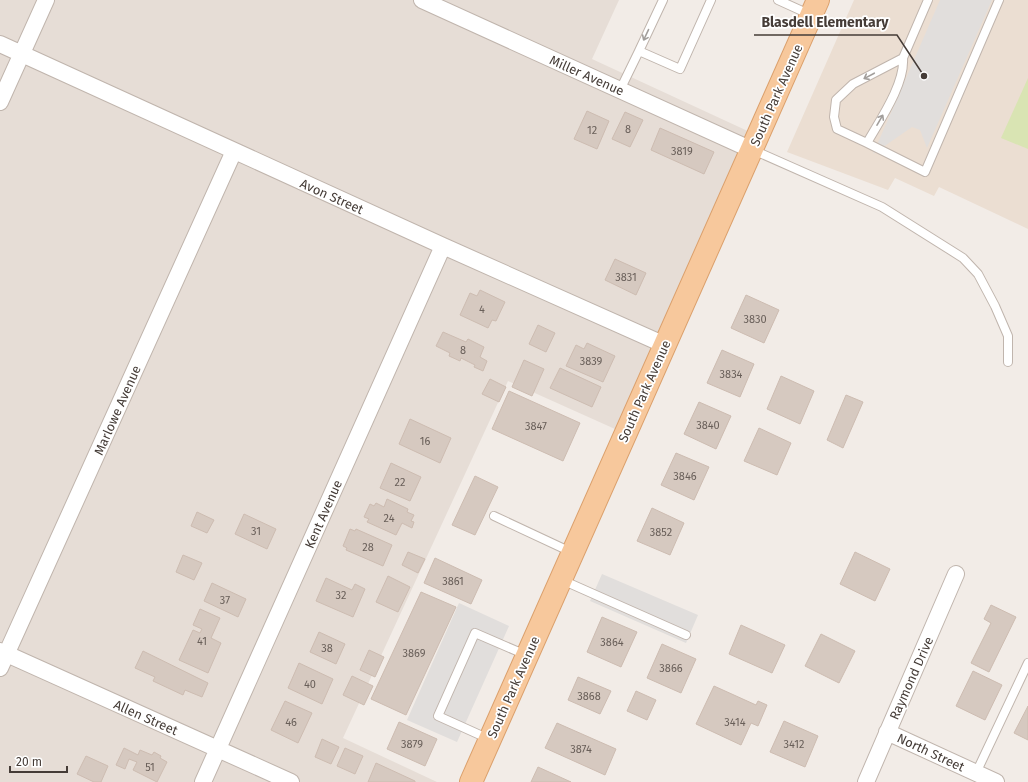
<svg xmlns="http://www.w3.org/2000/svg" width="1028" height="782" viewBox="0 0 1028 782" font-family="'Fira Sans',sans-serif">
<rect width="100%" height="100%" fill="#f2ece7"/>
<path fill="#e6ddd6" d="M0 0H619L592 59 752 133 615 429 508 381 343 738 437 782H0Z"/>
<path fill="#ebded2" d="M854 0H1028V229L939 187 934 196 895 178 888 190 787 152Z"/>
<path fill="#d9e4b3" d="M1028 78V149L1001 138Z"/>
<path fill="#e1dedc" d="M940 0H992L927 148 920 130 912 127 873 154Z
M602 574 698 615 686 643 590 601Z
M459 603 509 626 457 742 407 720Z"/>
<path fill="#d6c9c0" stroke="#cdbcb1" d="M587 111 609 121 597 149 574 139Z
M625 112 643 120 630 147 612 139Z
M660 128 714 152 704 174 651 150Z
M615 259 646 273 636 295 605 280Z
M480 290 505 302 496 321 492 320 488 328 460 315 470 293 477 296Z
M746 295 779 310 764 343 731 328Z
M538 325 555 333 546 352 529 344Z
M443 332 466 342 468 339 484 347 480 357 487 361 483 371 474 367 475 365 461 358 460 361 449 356 450 353 436 346Z
M587 343 615 356 603 382 566 366 576 345 584 349Z
M722 350 754 364 740 397 707 383Z
M524 360 544 369 532 396 512 387Z
M560 368 601 387 592 407 550 388Z
M781 376 814 391 800 424 767 409Z
M490 379 506 387 499 402 482 394Z
M509 391 580 423 563 461 492 429Z
M846 395 863 402 843 448 827 440Z
M699 402 731 416 716 449 684 434Z
M410 419 451 438 440 463 399 444Z
M759 428 791 443 777 475 744 461Z
M676 453 709 467 694 500 661 485Z
M391 463 421 477 410 501 380 488Z
M475 476 498 487 475 535 452 525Z
M387 499 408 509 407 512 414 515 411 521 414 522 412 528 402 523 396 535 367 522 369 519 364 517 370 504 374 506 376 503 384 507Z
M652 508 684 523 670 555 637 541Z
M197 512 214 520 207 533 191 526Z
M244 514 276 529 267 549 235 534Z
M350 529 355 531 356 529 392 545 383 566 346 550 347 548 343 546Z
M408 552 425 559 418 573 402 565Z
M855 552 890 569 875 601 840 584Z
M183 555 202 563 194 580 176 572Z
M435 558 482 580 471 604 424 583Z
M388 576 410 587 398 612 376 602Z
M326 578 352 590 355 584 365 589 353 617 316 601Z
M212 583 246 599 238 617 204 601Z
M421 592 456 607 406 715 371 699Z
M991 605 1016 617 989 672 971 663 991 623 984 619Z
M200 609 220 618 211 638 221 643 208 673 179 660 193 630 200 633 202 629 193 625Z
M602 617 637 632 621 667 587 652Z
M741 625 785 645 772 673 729 654Z
M319 632 345 644 336 664 310 652Z
M821 634 855 651 839 683 805 666Z
M662 644 696 659 681 693 647 678Z
M369 650 384 657 375 677 360 670Z
M143 651 208 683 202 697 185 690 183 695 153 681 155 677 135 668Z
M299 663 333 679 322 704 288 688Z
M973 671 1002 685 985 720 956 706Z
M352 676 373 686 364 705 343 695Z
M578 677 611 691 600 714 568 700Z
M714 686 756 705 758 701 767 705 758 726 751 723 741 745 696 724Z
M636 691 656 700 647 720 627 711Z
M285 701 312 713 298 743 271 730Z
M1028 706V740L1014 733Z
M784 721 818 736 805 767 770 752Z
M399 722 437 739 425 766 387 749Z
M557 723 616 749 605 775 545 748Z
M322 739 339 747 331 764 315 757Z
M124 748 138 755 140 750 152 755 154 752 161 756 160 758 167 762 157 782 133 770 137 762 129 759 125 769 116 765Z
M345 748 363 756 355 774 337 766Z
M86 756 108 766 101 782H94L77 774Z
M376 763 415 781V782H368Z
M538 767 571 782H531Z"/>
<g fill="none" stroke-linecap="round" stroke-linejoin="round">
<g stroke="#c0b5ad" stroke-width="10">
<path id="lane" d="M663 0 639 51 680 69 711 0
M778 0 811 15
M903 58 853 84 836 100 834 117 837 129 867 143C880 120 905 84 903 58L928 0
M620 90 639 51
M867 143 925 172 999 0
M753 150 882 207 963 258 978 274 995 306 1008 336V362
M494 516 571 552
M562 580 686 635
M489 739 438 716 475 633 526 655
M976 773 1028 663"/>
</g>
<g stroke="#c0b5ad" stroke-width="18">
<path id="street" d="M422 0 752 150
M0 44 443 246 665 345
M0 102 46 0
M0 651 291 782
M0 668 234 151
M887 732 996 782
M203 782 443 246
M866 782 956 574"/>
</g>
<g stroke="#dba06c" stroke-width="24">
<path id="primary" d="M471 782 818 0"/>
</g>
<use href="#lane" stroke="#fff" stroke-width="8"/>
<use href="#street" stroke="#fff" stroke-width="16"/>
<use href="#primary" stroke="#f7c89c" stroke-width="22"/>
</g>
<defs><path id="oneway-shaft" d="M-6 0H5M1.5-3L5.5 0L1.5 3" fill="none" stroke-width="1.6" stroke-linecap="round" stroke-linejoin="round"/></defs>
<g stroke="#a29e9b">
<use href="#oneway-shaft" transform="translate(646 35) rotate(115)"/>
<use href="#oneway-shaft" transform="translate(869 76) rotate(152)"/>
<use href="#oneway-shaft" transform="translate(880 120) rotate(-60)"/>
</g>
<g text-anchor="middle" stroke-width="3.5" stroke-linejoin="round" paint-order="stroke">
<g font-size="11" fill="#695f59">
<text x="628" y="133">8</text>
<text x="592" y="134">12</text>
<text x="682" y="155">3819</text>
<text x="626" y="281">3831</text>
<text x="482" y="313">4</text>
<text x="755" y="323">3830</text>
<text x="463" y="354">8</text>
<text x="591" y="365">3839</text>
<text x="731" y="378">3834</text>
<text x="708" y="429">3840</text>
<text x="536" y="430">3847</text>
<text x="425" y="445">16</text>
<text x="685" y="480">3846</text>
<text x="400" y="486">22</text>
<text x="389" y="522">24</text>
<text x="256" y="535">31</text>
<text x="661" y="536">3852</text>
<text x="368" y="551">28</text>
<text x="453" y="585">3861</text>
<text x="341" y="599">32</text>
<text x="225" y="604">37</text>
<text x="202" y="645">41</text>
<text x="612" y="646">3864</text>
<text x="327" y="652">38</text>
<text x="414" y="657">3869</text>
<text x="671" y="672">3866</text>
<text x="310" y="688">40</text>
<text x="589" y="700">3868</text>
<text x="291" y="726">46</text>
<text x="735" y="726">3414</text>
<text x="412" y="748">3879</text>
<text x="794" y="748">3412</text>
<text x="581" y="753">3874</text>
<text x="150" y="771">51</text>
</g>
<g font-size="13" fill="#453c37" stroke="#fff">
<text transform="translate(587 75) rotate(24)" y="5">Miller Avenue</text>
<text transform="translate(776 95) rotate(-66)" y="5">South Park Avenue</text>
<text transform="translate(332 196) rotate(24)" y="5">Avon Street</text>
<text transform="translate(644 391) rotate(-66)" y="5">South Park Avenue</text>
<text transform="translate(117 410) rotate(-66)" y="5">Marlowe Avenue</text>
<text transform="translate(323 514) rotate(-66)" y="5">Kent Avenue</text>
<text transform="translate(911 678) rotate(-66)" y="5">Raymond Drive</text>
<text transform="translate(513 687) rotate(-66)" y="5">South Park Avenue</text>
<text transform="translate(146 717) rotate(24)" y="5">Allen Street</text>
<text transform="translate(931 752) rotate(25)" y="5">North Street</text>
</g>
</g>
<path fill="none" stroke="#453c37" stroke-width="1.5" d="M924 76L897 35H754"/>
<circle fill="#453c37" stroke="#fff" stroke-width="1.5" cx="924" cy="76" r="4"/>
<g font-size="14" text-anchor="middle" font-weight="bold" fill="#453c37" stroke="#fff" stroke-width="3.5" stroke-linejoin="round" paint-order="stroke">
<text x="825" y="27">Blasdell Elementary</text>
</g>
<path d="M10 766v6h57v-6" fill="none" stroke="#453c37" stroke-width="2"/>
<text x="16" y="766" font-size="12" fill="#453c37" stroke="#ffffff" stroke-width="3" paint-order="stroke">20 m</text>
</svg>
